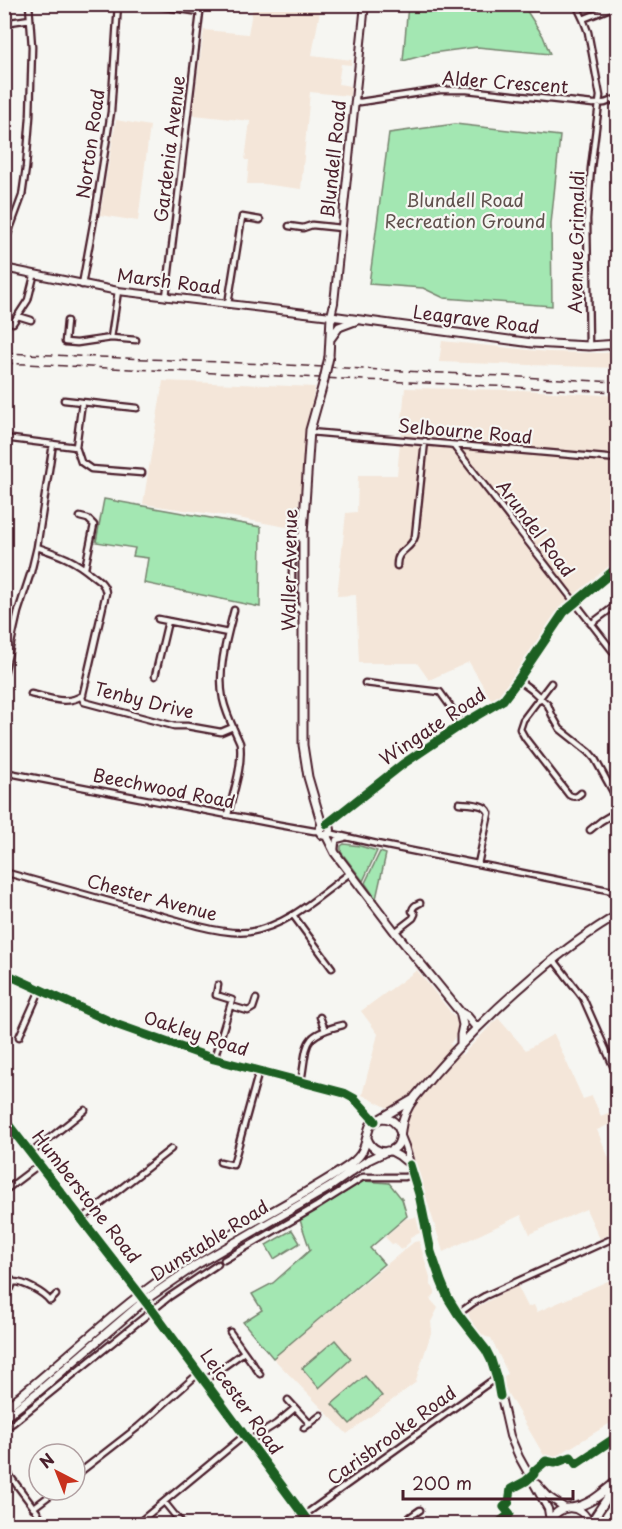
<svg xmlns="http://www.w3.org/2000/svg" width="622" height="1529" viewBox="0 0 622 1529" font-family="'Playpen Sans',sans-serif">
<rect width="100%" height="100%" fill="#f6f6f2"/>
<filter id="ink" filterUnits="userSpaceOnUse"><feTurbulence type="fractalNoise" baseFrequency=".0167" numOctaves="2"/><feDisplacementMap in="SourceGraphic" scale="12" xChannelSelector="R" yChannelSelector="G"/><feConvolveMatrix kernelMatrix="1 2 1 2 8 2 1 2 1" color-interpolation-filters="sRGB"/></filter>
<g filter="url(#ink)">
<path fill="#f4e6d9" d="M244 5H321L312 55 352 60 351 65 341 64 338 84 351 86 350 96 310 92 301 189 263 184H247L249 160H245L250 121 194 115 193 109 204 30 248 34 253 7 244 6Z
M116 120 150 126 138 221 100 215Z
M442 341 548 352 602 353 617 352V368L439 362Z
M163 381 315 387 306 437 297 529 233 517 143 504Z
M405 388 523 390 617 396V561L568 601 572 612 507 702 495 710 492 701 469 662 429 680 417 663H359L356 595 337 596 346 513 357 512 358 475H397Z
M417 970 456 1019 459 1026 458 1033 450 1044 462 1055 498 1018 526 1050 554 1034 583 1099 592 1096 601 1116 617 1109V1121L597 1130 617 1177V1186L613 1197 617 1209V1230L600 1239 586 1209 530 1234 521 1215 443 1252 400 1114 362 1095 378 1034 361 1011Z
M416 1217 420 1233 410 1237V1242L401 1250 395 1243 392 1244 385 1237 405 1219Z
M419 1241 430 1277V1284L435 1290V1294L430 1299 438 1308 431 1322 432 1330 415 1383 347 1434 273 1358 414 1242Z
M617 1277V1419L560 1454 546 1459 508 1394 505 1387 504 1376 508 1374 491 1338 486 1337 478 1332 469 1317 468 1312 517 1285 528 1307 534 1305 537 1312Z"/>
<path fill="#a3e7b2" stroke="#76836e" stroke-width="1.5" d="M408 5H523L543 36 550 54 477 47 432 53 403 61Z
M455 124 560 136 551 224 552 306 444 298 423 288 369 284 389 133Z
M104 499 261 527 260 607 144 583 148 558 133 556 135 548 96 542Z
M344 844 360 846 377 851 363 881 341 852V846Z
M380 852 386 854 376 899 365 883Z
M364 1181 389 1183 402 1199 407 1216 370 1248 384 1264 273 1358 243 1322 262 1310 252 1294 273 1283 310 1250 300 1220Z
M292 1230 300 1243 274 1259 266 1245Z
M335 1340 351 1359 319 1388 302 1368Z
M365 1376 382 1396 350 1424 332 1404Z"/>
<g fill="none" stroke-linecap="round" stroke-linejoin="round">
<g stroke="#4a1f2b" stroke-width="9">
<path id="street" d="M145 4 200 12
M576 4 583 19 588 32 600 96 591 168 587 219 589 346
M583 19 618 5
M4 23 30 19
M355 101 360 102 440 90H467L593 104 605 103 618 98
M289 226 303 228 312 225 341 228
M4 245 22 196 26 168 30 117 32 47 29 4
M82 285 95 214 111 112 118 4
M166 297 201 4
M228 304 242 217 260 220
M18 316 31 320
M67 321 65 342 77 343 111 338 136 340
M13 323 28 300 34 276
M111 338 118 291
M64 400 82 402 76 447 81 462 91 469 142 473
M82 402 137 408
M310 432 618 459
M4 438 76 447
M453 445 618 658
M80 517 88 519 94 525 85 568
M303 534 295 540C292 557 290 589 295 606L304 613
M37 547C60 555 73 559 92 575 99 580 105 584 106 593L82 698 84 702 174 726H187L221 732 233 727
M397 566C396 549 411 551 415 536L425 441
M158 619 228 633
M591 624 616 605 618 607
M4 674 18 612 31 572 37 547 53 444
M155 676 168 621
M518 680 533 691 548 705 552 715 560 729 589 752 595 759 618 801
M365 683 440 692 455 713 461 725
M551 683 523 720 520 729 525 738 569 795C574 798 577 797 581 793
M31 694C50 698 66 706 83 695
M4 772 280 825 314 831H319
M459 803C469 804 486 803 489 813L478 864
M228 815C233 792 243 767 240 743 234 729 226 714 223 699 217 670 227 637 234 610
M327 824 403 764 461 725 503 700 518 680 564 612 618 567
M590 830 601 821 618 811
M329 833 377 844 618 892
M335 850 336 840 344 838
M4 872 198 926C214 930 232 934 249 932 288 926 320 895 350 873
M293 915 332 968
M395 932 413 918 415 914 412 911C413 906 416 905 420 903
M554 960 583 998 618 1077
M4 973 118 1025 214 1059 344 1093 355 1099 375 1121
M231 1006 248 1011 253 1008 256 999
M320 1017 325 1030
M19 1037 40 990
M214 1059 232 1000 216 995 218 985
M301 1082C308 1043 301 1035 343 1025
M4 1119 152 1310 310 1524
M31 1153 85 1110
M220 1162 233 1165 259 1071
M4 1189H7L40 1164
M82 1219 171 1149
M224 1260 317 1206 363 1177H405L413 1174
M4 1275 9 1277 13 1282C23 1281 44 1293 50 1301L56 1295
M4 1293 11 1288 13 1282
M458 1314 473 1303 485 1296 618 1236
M230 1332 260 1374
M205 1380 244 1352
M288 1400 310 1424
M304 1428 321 1415
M4 1429 13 1423 169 1297 218 1264
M249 1441 276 1424 295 1408
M4 1468 46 1524
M75 1476 138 1427 199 1373
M165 1503 182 1524
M33 1508 57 1490
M303 1516 490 1382 497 1379
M137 1524 245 1435
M416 1524 410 1517 420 1510"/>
</g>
<g stroke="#4a1f2b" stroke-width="10">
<path id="secondary" d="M4 268 118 291 331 316 334 303 365 4
M401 1136 405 1146 419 1194 431 1252 439 1276 448 1298 458 1314 486 1350 491 1360 497 1379 510 1436 519 1457 548 1509 550 1521
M390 1151 399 1156 410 1165
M537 1484 549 1497 565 1508"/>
</g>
<g stroke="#4a1f2b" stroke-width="11">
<path id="primary" d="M331 338 339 327 355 321
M329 357 331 316 532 343 589 346 618 344
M319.5 830a5.5 5.5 0 1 1 11 0a5.5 5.5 0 1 1-11 0Z
M322 825 308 777 303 745V534L310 430 323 384
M326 835 335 853 395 932 460 1012 467 1016 476 1027
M460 1012 463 1025 461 1035V1043
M382 1118C391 1118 397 1123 400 1131
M367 1138C371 1150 385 1157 396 1147 401 1142 400 1137 401 1130 402 1119 408 1106 415 1097 453 1050 490 1013 536 974 562 952 588 932 618 915
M4 1409C59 1366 109 1315 167 1275 220 1237 281 1209 336 1174 346 1167 360 1160 364 1147 367 1140 367 1131 371 1124L412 1100
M4 1418 38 1392 145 1300 196 1265 330 1187 368 1160 387 1151
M572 1508C592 1504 602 1493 618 1480
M549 1524C557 1503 582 1502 589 1524
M590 1524 616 1485"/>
</g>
<use href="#street" stroke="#f6f6f2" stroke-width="4.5"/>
<use href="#secondary" stroke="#f6f6f2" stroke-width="6"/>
<use href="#primary" stroke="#f6f6f2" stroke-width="7"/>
<path stroke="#4a1f2b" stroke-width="1.5" stroke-dasharray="9 4.5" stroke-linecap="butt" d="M4 353 267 364 618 382
M4 363 618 392"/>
<g stroke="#4a1f2b" stroke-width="11" stroke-linecap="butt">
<path id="primary-bridge" d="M323 384 329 357"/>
</g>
<use href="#primary-bridge" stroke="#f6f6f2" stroke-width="7"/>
<g stroke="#f6f6f2" stroke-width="13">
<path id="cycleway" d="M327 824 403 764 461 725 503 700 518 680 564 612 618 567
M4 973 118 1025 214 1059 344 1093 355 1099 375 1121
M4 1119 152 1310 310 1524
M410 1165 419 1194 431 1252 441 1281 448 1298 458 1314 486 1350 491 1360 497 1379 500 1396
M497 1524 510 1514 504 1507 509 1502 511 1489 526 1481 534 1474V1471L546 1461 555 1463 571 1457 576 1464 618 1436"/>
</g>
<use href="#cycleway" stroke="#1b5e20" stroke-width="9"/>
</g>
</g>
<g text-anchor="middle" stroke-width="4.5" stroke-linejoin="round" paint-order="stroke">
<g font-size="18" fill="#4a1f2b" stroke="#f6f6f2">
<text transform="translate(505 83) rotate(4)" y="6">Alder Crescent</text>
<text transform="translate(91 144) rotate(-82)" y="6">Norton Road</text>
<text transform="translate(170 149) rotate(-83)" y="6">Gardenia Avenue</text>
<text transform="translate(334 159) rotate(-84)" y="6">Blundell Road</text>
<text transform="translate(577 242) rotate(-89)" y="6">Avenue Grimaldi</text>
<text transform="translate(169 282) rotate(7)" y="6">Marsh Road</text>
<text transform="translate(476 320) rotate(7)" y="6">Leagrave Road</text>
<text transform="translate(465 432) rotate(5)" y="6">Selbourne Road</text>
<text transform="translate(535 529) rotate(53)" y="6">Arundel Road</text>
<text transform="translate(290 570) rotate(-89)" y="6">Waller Avenue</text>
<text transform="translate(144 701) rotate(14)" y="6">Tenby Drive</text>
<text transform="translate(433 727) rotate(-34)" y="6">Wingate Road</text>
<text transform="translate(164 789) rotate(11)" y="6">Beechwood Road</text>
<text transform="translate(152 898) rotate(15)" y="6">Chester Avenue</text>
<text transform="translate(196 1034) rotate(18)" y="6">Oakley Road</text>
<text transform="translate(86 1197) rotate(52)" y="6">Humberstone Road</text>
<text transform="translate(210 1241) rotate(-32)" y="6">Dunstable Road</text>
<text transform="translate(241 1402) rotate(54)" y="6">Leicester Road</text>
<text transform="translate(392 1436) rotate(-36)" y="6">Carisbrooke Road</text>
</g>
<g font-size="18" fill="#60514d" stroke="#f6f6f2">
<text x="465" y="207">Blundell Road<tspan x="465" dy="21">Recreation Ground</tspan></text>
</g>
</g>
<rect width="622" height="1529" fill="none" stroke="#f6f6f2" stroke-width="24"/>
<rect x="12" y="12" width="598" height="1505" fill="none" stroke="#4a1f2b" stroke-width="2" filter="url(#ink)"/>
<g transform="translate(57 1472) rotate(318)"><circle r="28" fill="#f6f6f2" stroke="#b1a0a2" stroke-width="1.5"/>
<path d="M0-4.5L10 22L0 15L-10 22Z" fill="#c8321e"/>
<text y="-9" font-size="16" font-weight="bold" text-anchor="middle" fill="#4a1f2b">N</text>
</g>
<path d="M403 1490v9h170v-9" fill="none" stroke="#4a1f2b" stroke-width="3"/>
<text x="412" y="1490" font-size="18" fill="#4a1f2b" stroke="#f6f6f2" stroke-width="4.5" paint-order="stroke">200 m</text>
</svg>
